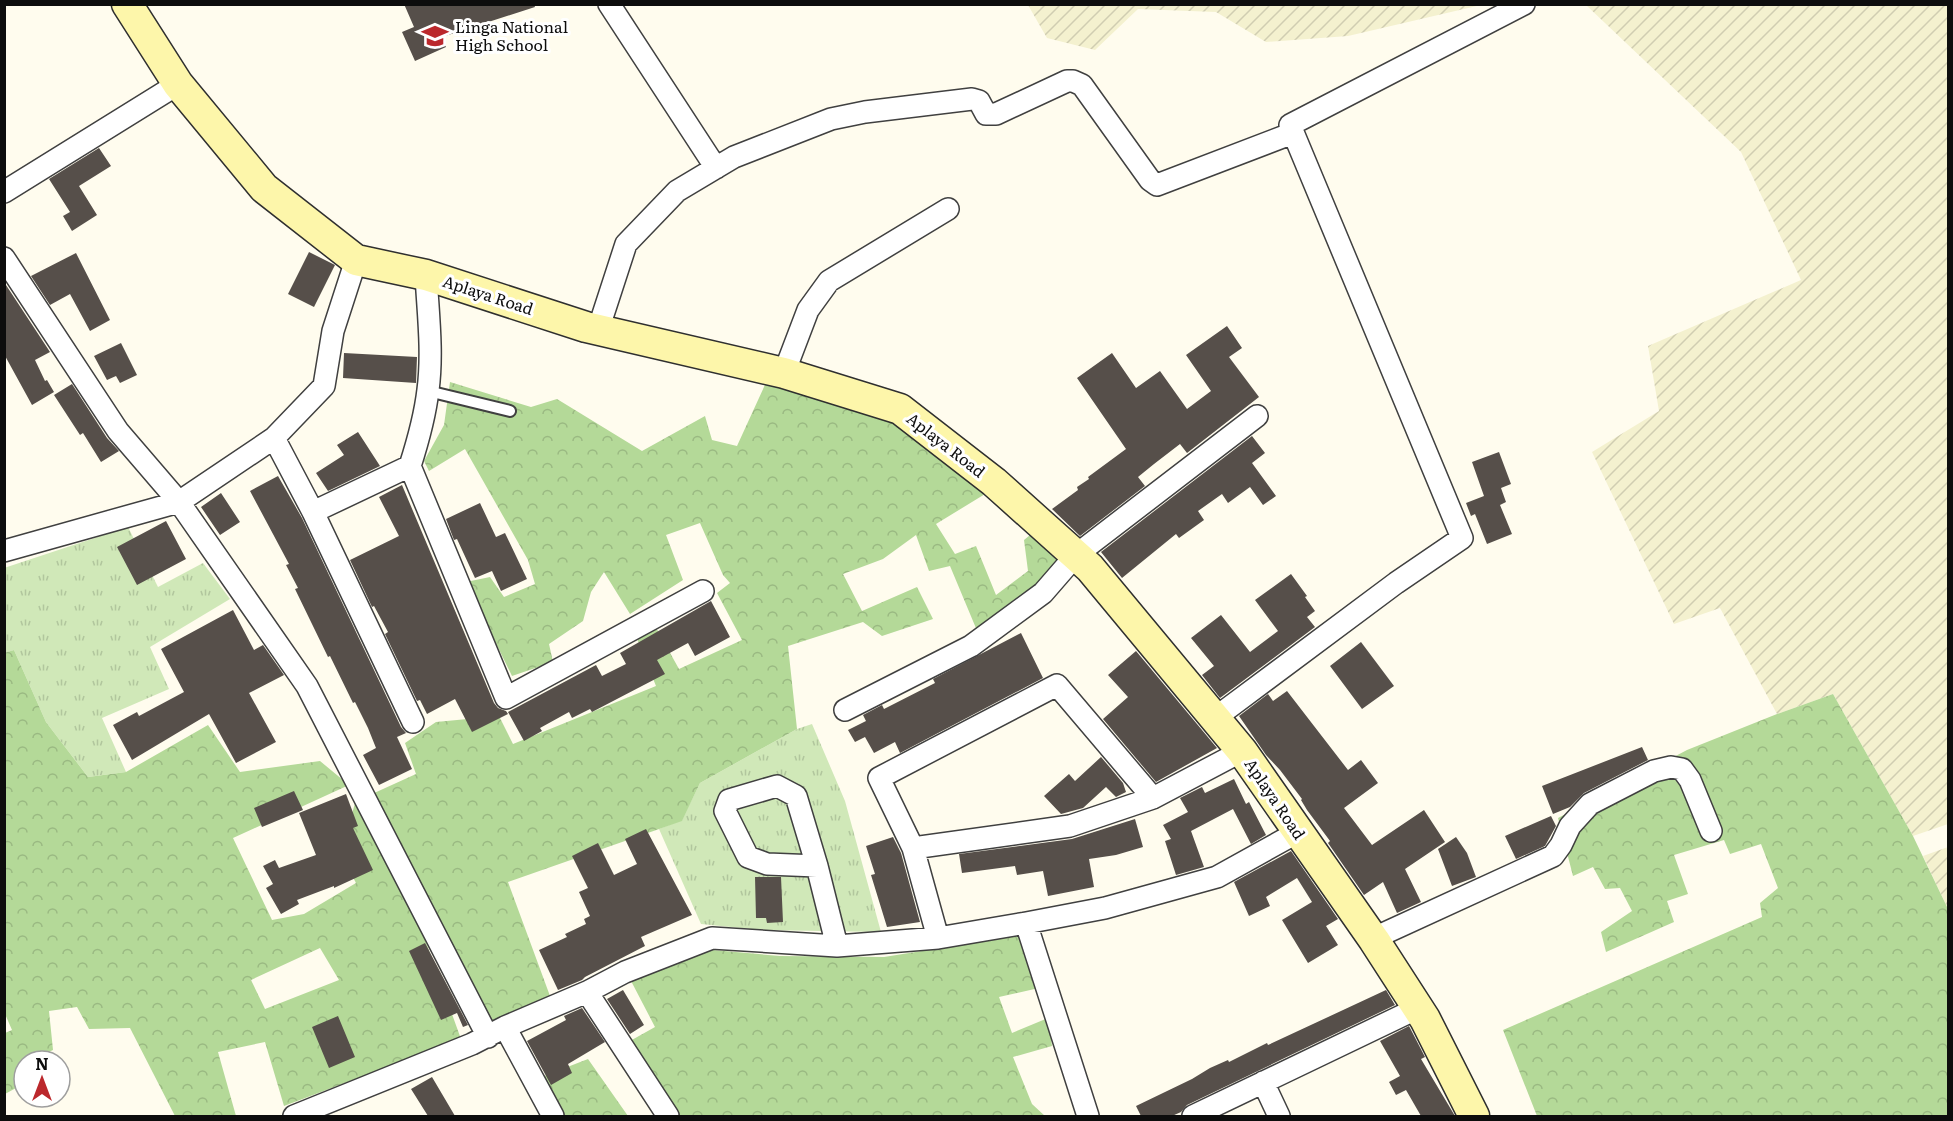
<svg xmlns="http://www.w3.org/2000/svg" width="1953" height="1121" viewBox="0 0 1953 1121" font-family="Literata,serif">
<defs>
<pattern id="farmland-furrows" width="10" height="10" patternUnits="userSpaceOnUse" patternTransform="scale(1.5)"><rect width="10" height="10" fill="#f4f1cf"/><path d="M-1 1l2-2M0 10L10 0M9 11l2-2" fill="none" stroke="#d0cdb1"/></pattern>
<pattern id="grass-tufts" width="24" height="20" patternUnits="userSpaceOnUse" patternTransform="scale(1.5)"><rect width="24" height="20" fill="#d0e8b8"/><path d="M3 7l-1-3M5 7V3M7 7l1-3M15 17l-1-3M17 17v-4M19 17l1-3" fill="none" stroke="#b1c69d"/></pattern>
<pattern id="forest-crowns" width="20" height="18" patternUnits="userSpaceOnUse" patternTransform="scale(1.5)"><rect width="20" height="18" fill="#b4d998"/><path d="M2 6a3 3 0 1 1 6 0M12 15a3 3 0 1 1 6 0" fill="none" stroke="#9ab982"/></pattern>
</defs>
<rect width="100%" height="100%" fill="#fffcee"/>
<path fill="url(#farmland-furrows)" d="M1028 5H1481L1348 36 1266 42 1216 12 1138 9 1095 50 1047 38Z
M1586 5H1948V824L1913 836 1833 694 1777 714 1720 608 1674 624 1592 452 1659 411 1648 346 1801 280 1741 152Z
M1948 847V909L1923 856Z"/>
<path fill="url(#grass-tufts)" d="M128 527 158 587 203 563 230 599 150 647 169 689 102 718 126 772 88 777 46 722 14 650 5 653 4 568Z
M812 724 845 801 881 932 761 930 701 924 659 829 682 820 700 783 797 729Z"/>
<path fill="url(#forest-crowns)" fill-rule="evenodd" d="M769 376 891 414 990 491 936 524 955 554 976 546 996 595 1028 571 1024 540 1035 531 1065 555 1043 584 978 633 950 566 929 571 916 535 883 559 843 574 862 611 917 587 933 619 882 636 863 622 788 646 797 729 700 783 682 821 508 882 550 996 490 1027 372 794 416 774 405 743 436 722 499 716 513 744 656 686 636 636 654 624 679 669 742 640 717 593 730 583 723 575 700 523 666 535 683 580 630 614 604 572 591 592 583 621 549 644 553 662 512 676 466 582 490 577 504 597 535 584 528 560 465 449 429 471 424 461 444 425 450 382 531 407 557 399 642 451 705 416 712 440 737 446Z
M14 650 46 722 88 777 126 772 208 725 240 772 320 761 349 785 233 838 272 920 304 914 356 883 335 843 350 821 357 796 423 934 461 1039 284 1106 265 1042 218 1052 236 1116H175L130 1028 89 1029 77 1007 49 1011 53 1050 30 1061H24V1064L17 1068 16 1088 5 1094V1033L12 1030 5 1014 4 653ZM320 948 339 980 265 1009 251 980Z
M1833 694 1913 836 1948 909V1116H1537L1503 1030 1762 917 1760 903 1778 888 1761 844 1730 854 1724 840 1674 855 1688 894 1667 901 1674 922 1606 952 1601 932 1632 911 1620 888 1605 889 1593 867 1573 876 1558 818 1687 750 1777 714Z
M1023 935 1039 988 999 997 1012 1033 1048 1018 1052 1046 1013 1057 1032 1104 1045 1116H680L630 1041 655 1027 630 979 713 950 780 956 884 957Z
M588 1059 628 1116H561L539 1078Z"/>
<path fill="#564f4a" d="M404 4H534L535 7 442 37 446 47 415 61 402 32 414 27Z
M99 148 111 166 79 186 97 215 72 231 63 216 70 212 49 179Z
M309 252 335 265 314 307 288 294Z
M76 253 110 320 90 331 70 294 50 305 31 276Z
M4 282 50 352 35 360 45 381 47 380 54 392 32 405 4 354Z
M1227 326 1242 348 1229 357 1259 397 1187 453 1180 444 1154 464 1138 477 1145 486 1080 536 1052 509 1078 490 1077 487 1089 479 1088 477 1126 449 1077 378 1112 353 1136 388 1160 371 1187 409 1211 391 1186 355Z
M121 343 137 375 120 383 116 376 107 380 94 356Z
M344 353 417 357 416 383 343 378Z
M72 384 107 438 119 451 101 462 83 433 80 435 54 395Z
M358 432 380 466 328 491 316 473 344 455 337 445Z
M1252 436 1265 453 1252 463 1276 496 1263 505 1250 487 1228 503 1222 494 1198 511 1204 520 1179 538 1176 534 1122 578 1101 552Z
M1499 452 1511 484 1501 488 1506 502 1500 505 1512 534 1487 544 1475 514 1471 516 1466 503 1484 496 1472 462Z
M278 476 302 518 401 727 406 733 397 737 412 769 379 785 363 755 376 748 368 728 355 702 353 703 330 656 328 657 295 589 298 588 286 565 289 564 250 491Z
M402 485 494 703 498 708 506 711 508 714 472 732 455 699 427 714 420 700 417 701 385 634 388 632 374 606 372 607 350 560 399 536 379 497Z
M221 493 240 522 220 535 201 507Z
M480 503 496 537 505 533 527 579 501 591 492 571 475 578 457 539 454 540 446 519Z
M166 521 186 559 137 585 117 547Z
M1291 574 1307 596 1305 597 1315 611 1307 617 1315 627 1220 698 1202 675 1214 666 1191 638 1221 615 1250 652 1278 631 1255 600Z
M711 601 730 637 695 656 688 643 657 660 665 674 592 712 590 709 572 718 569 712 540 728 542 731 524 741 508 712 596 665 602 676 626 664 620 653Z
M233 610 254 650 263 645 284 675 249 693 276 742 236 763 209 714 132 760 113 725 137 712 139 716 184 692 161 649Z
M1021 633 1043 678 900 753 895 742 874 753 865 737 855 742 848 730 866 721 863 715 882 705 884 709 935 683 933 679Z
M1361 642 1394 686 1362 709 1330 666Z
M1136 651 1217 748 1156 782 1103 719 1128 697 1108 675Z
M1287 691 1348 770 1361 760 1378 783 1344 808 1372 845 1424 810 1445 842 1405 869 1421 902 1397 913 1383 882 1364 895 1328 843 1330 841 1307 810 1301 800 1302 799 1280 770 1266 755 1239 716 1268 694 1273 701Z
M1642 747 1648 760 1584 793 1570 807 1553 814 1542 786Z
M1101 757 1123 783 1126 792 1116 797 1106 787 1083 808 1061 814 1044 796 1069 774 1075 781Z
M1234 779 1246 804 1249 802 1266 835 1251 844 1233 809 1191 831 1204 867 1176 875 1165 841 1171 839 1163 825 1188 812 1180 798 1202 787 1205 793Z
M294 791 303 810 262 827 254 808Z
M346 794 358 826 353 828 373 870 334 888V886L297 900 299 904 281 914 266 888 273 884 263 866 275 860 279 868 316 855 299 813Z
M1551 816 1556 826 1545 846 1516 859 1505 836Z
M1135 819 1143 847 1116 855 1089 859 1094 887 1048 896 1043 871 1017 875 1015 866 962 873 959 854 1072 839Z
M646 829 692 915 641 937 645 946 585 977 582 980 558 990 539 950 567 937 565 934 586 924 584 919 590 916 579 892 588 888 572 856 598 843 614 875 637 864 625 839Z
M893 837 901 853 920 922 887 927 871 875 875 874 866 846Z
M1456 837 1467 853 1476 877 1452 886 1438 849Z
M1291 851 1338 919 1326 926 1338 945 1308 963 1282 920 1312 902 1297 878 1266 897 1270 906 1249 916 1234 882Z
M755 877H781L783 922 767 923 766 918H756Z
M425 943 468 1025 463 1027 457 1013 441 1020 409 951Z
M623 990 644 1025 630 1034 607 999Z
M1386 990 1395 1005 1187 1105 1181 1112 1172 1116H1141L1136 1106 1192 1079 1210 1068 1228 1060 1229 1062 1267 1043 1268 1045Z
M582 1008 605 1042 568 1064 572 1073 551 1085 527 1041 566 1020 564 1016Z
M338 1016 355 1057 329 1068 312 1027Z
M1409 1026 1425 1057 1421 1059 1455 1116H1421L1406 1090 1396 1095 1389 1082 1400 1076 1380 1041Z
M432 1077 455 1116H428L411 1089Z"/>
<g fill="none" stroke-linecap="round" stroke-linejoin="round">
<g stroke="#404040" stroke-width="14">
<path id="lane" d="M428 391 510 411"/>
</g>
<g stroke="#404040" stroke-width="24">
<path id="street" d="M609 4 716 168
M4 192 178 84
M4 258 118 431 179 502 307 686 488 1037
M598 330 626 244 677 191 734 157 831 119 865 112 972 99 979 101 986 114H996L1067 81H1073L1082 85 1150 180 1157 185 1293 133
M784 373 808 310 829 281 948 209
M274 438 313 512 413 722
M410 466 506 698 703 591
M313 512 410 466C418 441 425 416 428 390 433 352 428 313 426 275
M4 551 179 502 274 438 324 386 333 331 356 260
M845 710 971 646 1043 593 1076 555 1257 416
M1215 718 1396 583 1462 538 1290 125 1524 4
M913 848 1070 826 1153 798 1242 751
M817 866 767 864 748 857 725 811 729 800 777 786 796 796 817 866 837 946
M1026 923 1088 1116
M938 938 913 848 879 778 1057 685 1153 798
M1372 939 1553 856 1561 845 1570 826 1590 804 1654 771 1671 767 1682 769 1690 780 1711 831
M587 992 668 1116
M505 1027 553 1116
M1263 1082 1279 1116
M294 1116 472 1044 505 1027 587 992 625 972 712 938 837 946 938 938 1026 923 1105 908 1217 877 1298 832
M1193 1116 1418 1008"/>
</g>
<g stroke="#2f2f2f" stroke-width="33">
<path id="secondary" d="M127 4 178 84 264 188 356 260 426 275 586 327 784 373 900 409 994 482 1090 568 1242 751 1374 940 1425 1019 1474 1116"/>
</g>
<use href="#lane" stroke="#fff" stroke-width="10"/>
<use href="#street" stroke="#fff" stroke-width="21"/>
<use href="#secondary" stroke="#fdf6aa" stroke-width="30"/>
</g>
<defs>
<g id="school-bare" transform="scale(2.07)"><path d="M0-5L7-2L0 1L-7-2ZM-4 1L0 2.5L4 1V4Q0 6-4 4Z" fill="#bb282c" stroke="#fff" stroke-width="2.5" paint-order="stroke"/></g>
</defs>
<g fill-rule="evenodd">
<use href="#school-bare" x="435" y="36"/>
</g>
<g text-anchor="middle" stroke-width="6" stroke-linejoin="round" paint-order="stroke">
<g font-size="16" fill="#0d0d0d" stroke="#fff" text-anchor="start">
<text x="455" y="33">Linga National<tspan x="455" dy="18">High School</tspan></text>
</g>
<g font-size="16" fill="#0d0d0d" stroke="#fff">
<text transform="translate(488 295) rotate(18)" y="6">Aplaya Road</text>
<text transform="translate(946 445) rotate(38)" y="6">Aplaya Road</text>
<text transform="translate(1275 799) rotate(56)" y="6">Aplaya Road</text>
</g>
</g>
<rect width="1953" height="1121" fill="none" stroke="#0d0d0d" stroke-width="12"/>
<g transform="translate(42 1079)"><circle r="28" fill="#ffffff" stroke="#9e9e9e" stroke-width="1.5"/>
<path d="M0-4.5L10 22L0 15L-10 22Z" fill="#bb282c"/>
<text y="-9" font-size="16" font-weight="bold" text-anchor="middle" fill="#0d0d0d">N</text>
</g>
</svg>
